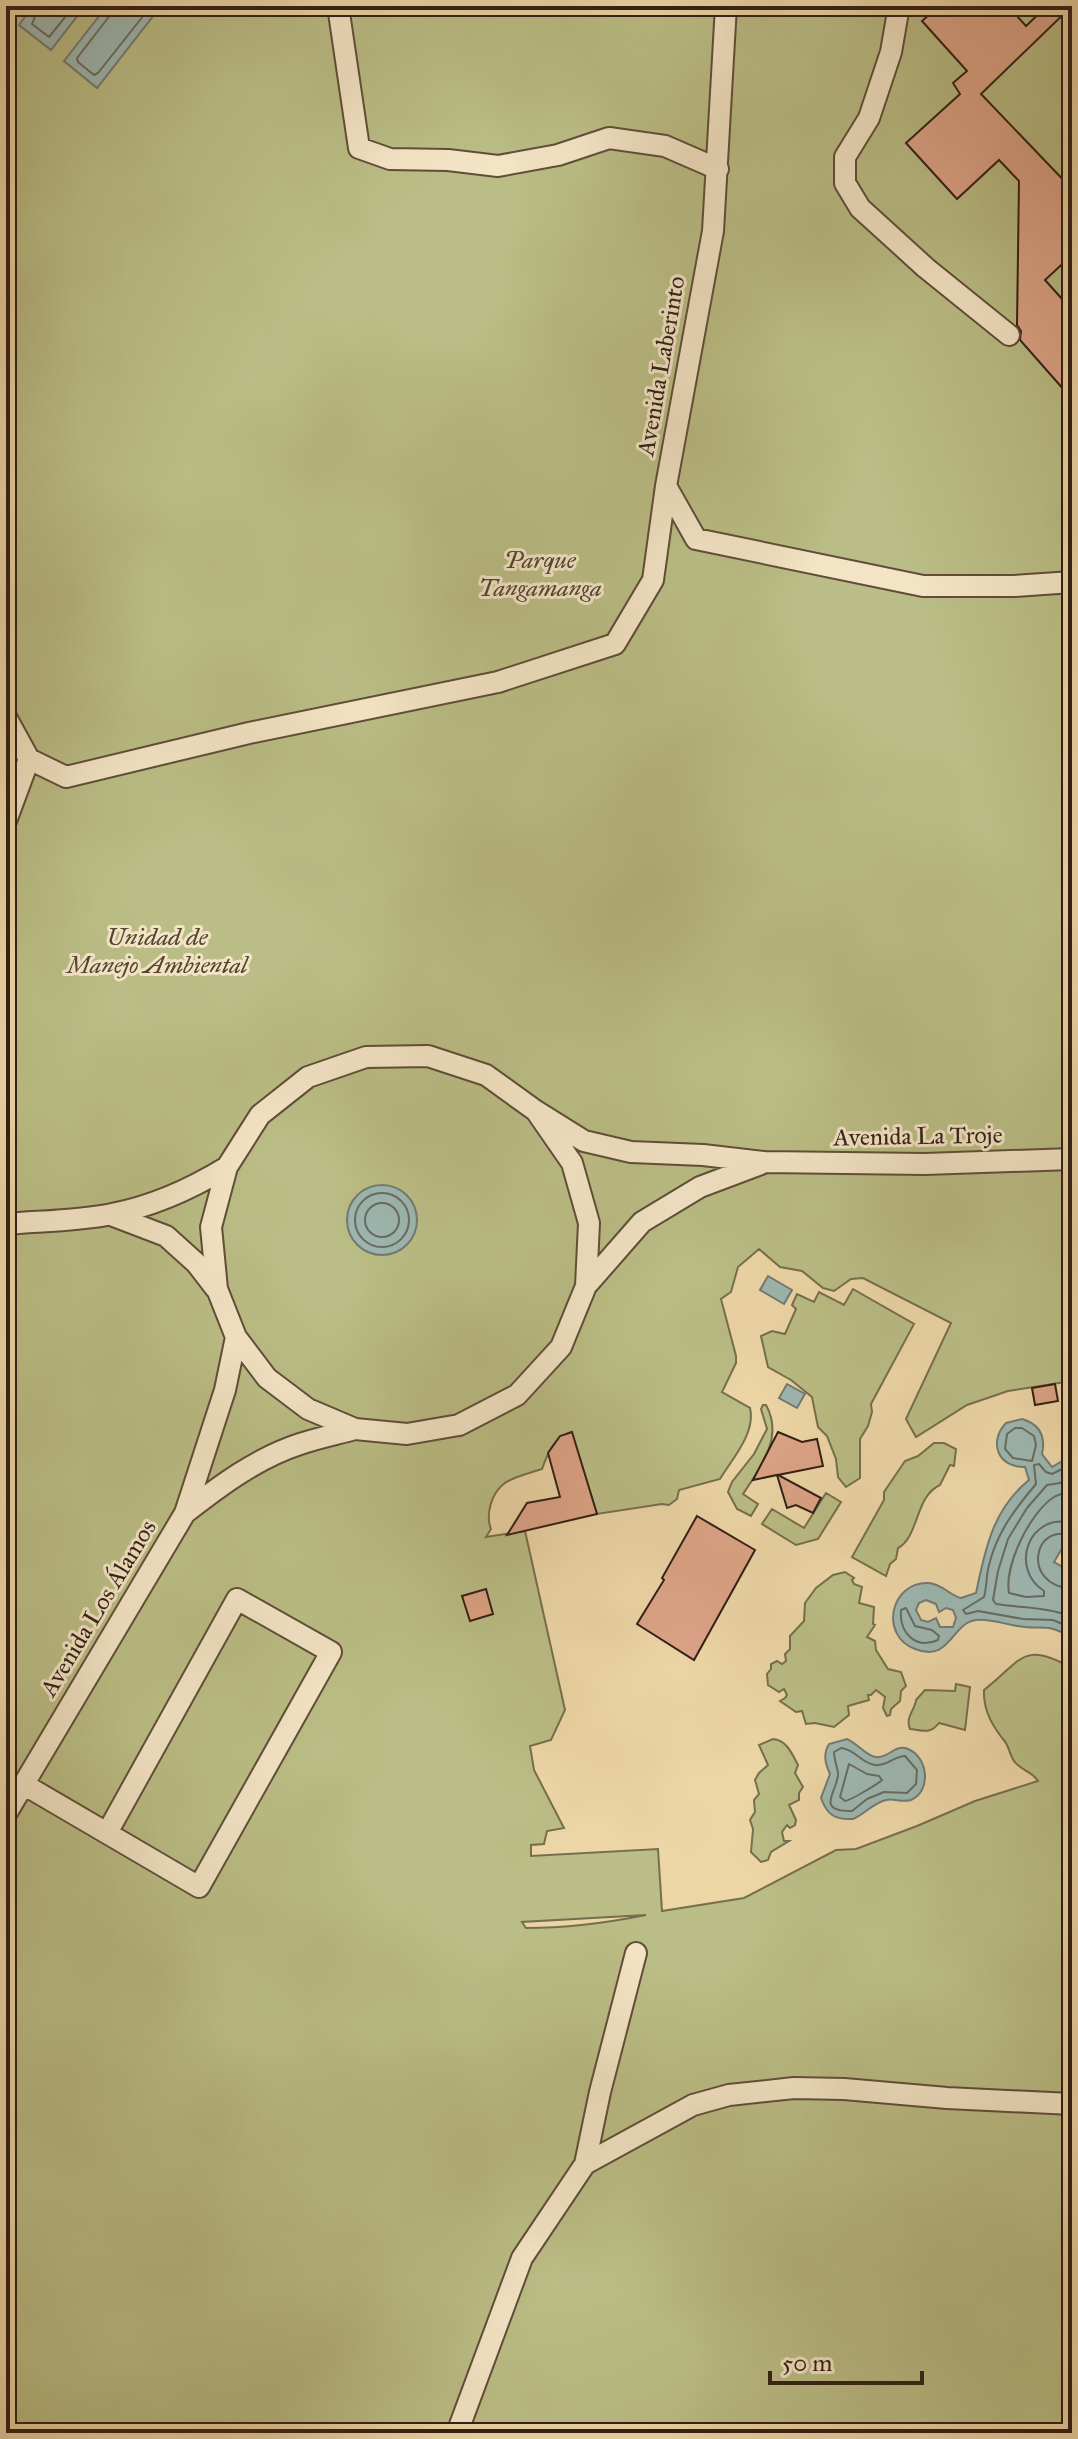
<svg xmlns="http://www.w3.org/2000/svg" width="1078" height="2439" viewBox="0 0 1078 2439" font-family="'IM FELL Great Primer',serif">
<rect width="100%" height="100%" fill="#edd6a6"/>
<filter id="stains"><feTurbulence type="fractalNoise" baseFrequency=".0025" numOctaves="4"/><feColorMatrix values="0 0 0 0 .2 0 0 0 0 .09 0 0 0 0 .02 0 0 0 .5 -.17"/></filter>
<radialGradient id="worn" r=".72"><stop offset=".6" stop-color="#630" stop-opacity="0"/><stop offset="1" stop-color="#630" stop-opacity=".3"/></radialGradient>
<path fill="#babd85" stroke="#766e4d" stroke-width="2" fill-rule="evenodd" d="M6 6H1072V1381L1008 1391 967 1405 916 1437 906 1419 951 1323 863 1278 851 1279 834 1291 823 1288 802 1271 780 1267 759 1249 738 1267 731 1292 721 1299 736 1356V1363L722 1392 750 1408C756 1433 732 1459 720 1479L679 1490 677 1499 669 1505 662 1504 597 1514 571 1432C554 1438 548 1452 542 1469 530 1473 515 1476 505 1483 492 1492 485 1514 491 1529L486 1537 525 1531 565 1710 551 1740 530 1746 534 1770 564 1828 547 1831 544 1844 531 1845V1856L658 1849 662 1911 744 1898 836 1850 856 1849 917 1826 975 1801 1038 1781C1032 1771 1020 1770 1014 1761 1010 1755 1009 1748 1006 1743 993 1727 983 1711 984 1690 1022 1661 1021 1640 1072 1668V2433H6ZM646 1915C606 1923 567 1928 526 1928L522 1922Z
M853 1289 914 1324 871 1404 872 1412 868 1426 860 1439V1478L846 1487 838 1477 836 1459 827 1436 818 1427 812 1397 791 1380 768 1367 761 1336 772 1331 785 1334 796 1309 792 1305 797 1294 814 1302 819 1292 844 1305Z
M763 1405H766C784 1437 761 1467 743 1494L758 1504 751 1516 737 1509 728 1492 732 1482 754 1454 767 1429 761 1409Z
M934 1443H944L956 1449 954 1466 950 1465 940 1485C915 1496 919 1537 898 1548L896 1559 890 1564 886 1576 852 1557 884 1500V1492L905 1461 918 1456Z
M826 1493 841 1502 818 1539 796 1545 762 1524 772 1509 804 1528Z
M845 1572 854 1578 852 1580 854 1584 862 1587 859 1603 874 1607 873 1624 875 1625 867 1637 875 1641 876 1650 888 1669 901 1672 906 1686 901 1691 900 1701 891 1709 890 1715 887 1716 883 1708 885 1697 876 1690 871 1695H868L869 1700 848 1706 849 1715 834 1727 815 1723 806 1724 802 1711 796 1712 780 1701 785 1698 787 1695 784 1689 779 1692 768 1685 767 1674 771 1669V1664L777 1661 782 1664 786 1661 785 1654 790 1649V1636L804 1621 805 1603 816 1588 833 1575Z
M956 1684 970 1687 965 1730 939 1723C930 1735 922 1730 910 1729 905 1717 915 1710 916 1700L925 1690 955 1691Z
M773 1739C787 1740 792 1754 798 1765L795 1773 803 1787 799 1793V1800L789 1805 796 1820 795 1825 790 1828 787 1825 782 1832 784 1841H789L771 1852 768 1860 761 1862 751 1852 753 1829 750 1820 755 1812 754 1800 759 1794 755 1780 759 1773 768 1765 759 1745Z"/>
<path fill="#9db7b1" stroke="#727a73" stroke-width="2" fill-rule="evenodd" d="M33 6H85L51 50 19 25Z
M107 6H161L97 88 64 61Z
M347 1220a35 35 0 1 1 70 0a35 35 0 1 1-70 0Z
M768 1276 792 1290 784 1304 760 1290Z
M787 1384 805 1394 797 1408 779 1398Z
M1022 1419C1039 1424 1046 1436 1042 1454L1052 1467 1069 1457 1067 1431 1072 1419V1556L1061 1550 1054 1562 1072 1572V1637C1065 1634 1057 1629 1049 1628 1041 1627 1033 1628 1025 1627 1009 1626 991 1618 976 1620 951 1623 951 1663 915 1649 879 1636 890 1581 929 1583 942 1584 949 1595 961 1598L976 1593C985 1551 992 1510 1029 1480L1025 1467C998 1468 988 1442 1006 1423ZM926 1600 936 1604 939 1612 946 1608 953 1610 956 1618 953 1627H940L936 1618 928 1622 921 1620 916 1610 919 1603Z
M847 1739C857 1743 869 1759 879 1757 890 1756 896 1744 908 1749 928 1757 932 1791 911 1800 902 1803 894 1798 886 1800 873 1803 865 1814 853 1819 835 1820 827 1815 821 1798L830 1774C825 1763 823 1754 829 1744Z"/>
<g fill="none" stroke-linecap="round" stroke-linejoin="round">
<path stroke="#676b63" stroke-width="2" d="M39 6 32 24 49 37 74 6
M113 6 111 14 77 58 78 62 94 75 98 73 151 6
M355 1220a27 27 0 1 1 54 0a27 27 0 1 1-54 0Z
M365 1220a17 17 0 1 1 34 0a17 17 0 1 1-34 0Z
M1022 1428 1034 1436 1036 1445 1032 1461 1013 1458 1005 1449 1007 1434 1015 1428Z
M1072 1464 1052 1474 1046 1472 1039 1464 1034 1465 1036 1484C1015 1509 997 1532 989 1565 986 1576 987 1586 984 1597L963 1610 966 1614 978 1611 1023 1619 1053 1620 1072 1628
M1072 1476 1060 1483 1047 1485 1027 1508 1008 1539 998 1571 993 1600 996 1604C1021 1608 1049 1607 1072 1617
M1072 1490C1067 1493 1059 1494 1054 1497 1030 1512 1004 1566 1009 1593L1026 1597 1044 1596V1591C1008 1567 1030 1512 1072 1523
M1072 1536C1034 1521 1020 1585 1072 1589
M906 1608 915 1626 932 1630 939 1636 938 1640C916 1650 899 1633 901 1610Z
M841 1748C855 1749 861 1763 875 1765 886 1767 894 1756 905 1756L917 1770 916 1784 907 1793 884 1792 867 1799 852 1811C813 1812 839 1790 838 1773 837 1766 834 1759 834 1752Z
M849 1764 867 1774 879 1776 882 1780C878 1784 849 1801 845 1801L840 1797Z"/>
</g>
<path fill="#dda487" stroke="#311f15" stroke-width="2" d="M939 6H1008L1026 26 1047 6H1072L981 94 1072 189V255L1045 280 1072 310V399L1020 340 1021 331 1017 325 1019 181 999 160 957 199 906 143 960 94 953 83 967 71 922 21Z
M1055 1384 1058 1401 1035 1405 1032 1388Z
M572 1432 597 1514 507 1535 527 1503 560 1497 548 1453 560 1436Z
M778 1432 802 1442 817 1439 823 1466 778 1475 821 1498 813 1513 796 1505 787 1508 777 1475 753 1480Z
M697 1516 755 1550 694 1660 637 1624 664 1580 662 1578Z
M486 1589 493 1614 470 1621 462 1596Z"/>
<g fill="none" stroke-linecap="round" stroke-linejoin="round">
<g stroke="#604d39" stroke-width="24">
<path id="minor" d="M338 6 359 148 390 159 448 160 498 166 558 155 609 138 665 146 718 169
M726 6 713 231 666 486 696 539 923 586H1014L1072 582
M899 6 891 52 869 118 845 157V183L860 208 926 268 1009 335
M6 10 9 6
M6 717 29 759 66 777 249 733 498 682 615 644 653 580 666 486
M6 821 29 759
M536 1111 572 1163 589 1223 586 1286 561 1347 517 1395 459 1425 407 1434 355 1429 308 1409 267 1378 236 1337 217 1289 211 1227 227 1167 260 1115 308 1077 366 1057 428 1056 486 1075 536 1111 584 1141 631 1152 703 1155 764 1162 925 1164 1072 1159
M111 1215 166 1236 196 1263 216 1289
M6 1224C41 1221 78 1221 112 1214 154 1206 191 1189 227 1167
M586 1286 642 1222 700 1187 761 1164
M185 1513C221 1485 257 1458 300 1444 318 1438 337 1434 355 1429
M23 1784 199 1887 331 1652 237 1599 107 1833
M6 1814 185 1513 225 1390 236 1337
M585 2164 693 2105 729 2095 794 2088 844 2089 947 2098 1072 2104
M457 2433 522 2258 585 2164 600 2092 636 1953"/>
</g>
<use href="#minor" stroke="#f3e4c5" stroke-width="20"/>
</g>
<g text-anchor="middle" stroke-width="6" stroke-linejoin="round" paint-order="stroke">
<g font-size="24" fill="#311f15" stroke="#f3e4c5">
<text transform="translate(661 366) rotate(-80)" y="8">Avenida Laberinto</text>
<text transform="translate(918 1136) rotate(-1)" y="8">Avenida La Troje</text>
<text transform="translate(98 1608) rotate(-59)" y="8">Avenida Los Álamos</text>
</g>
<g font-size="24" font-style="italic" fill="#534631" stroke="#f3e4c5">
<text x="540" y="568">Parque<tspan x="540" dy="28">Tangamanga</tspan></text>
<text x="157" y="945">Unidad de<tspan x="157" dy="28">Manejo Ambiental</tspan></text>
</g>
</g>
<rect width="1078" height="2439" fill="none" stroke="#edd6a6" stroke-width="32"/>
<rect x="8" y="8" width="1062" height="2423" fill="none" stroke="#311f15" stroke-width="4"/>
<rect x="16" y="16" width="1046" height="2407" fill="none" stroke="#311f15" stroke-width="2"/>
<path d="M770 2371v12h152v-12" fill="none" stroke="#311f15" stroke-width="4"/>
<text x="782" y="2371" font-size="24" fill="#311f15" stroke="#f3e4c5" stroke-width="6" paint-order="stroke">50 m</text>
<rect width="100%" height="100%" filter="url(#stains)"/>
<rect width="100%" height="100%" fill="url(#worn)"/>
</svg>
